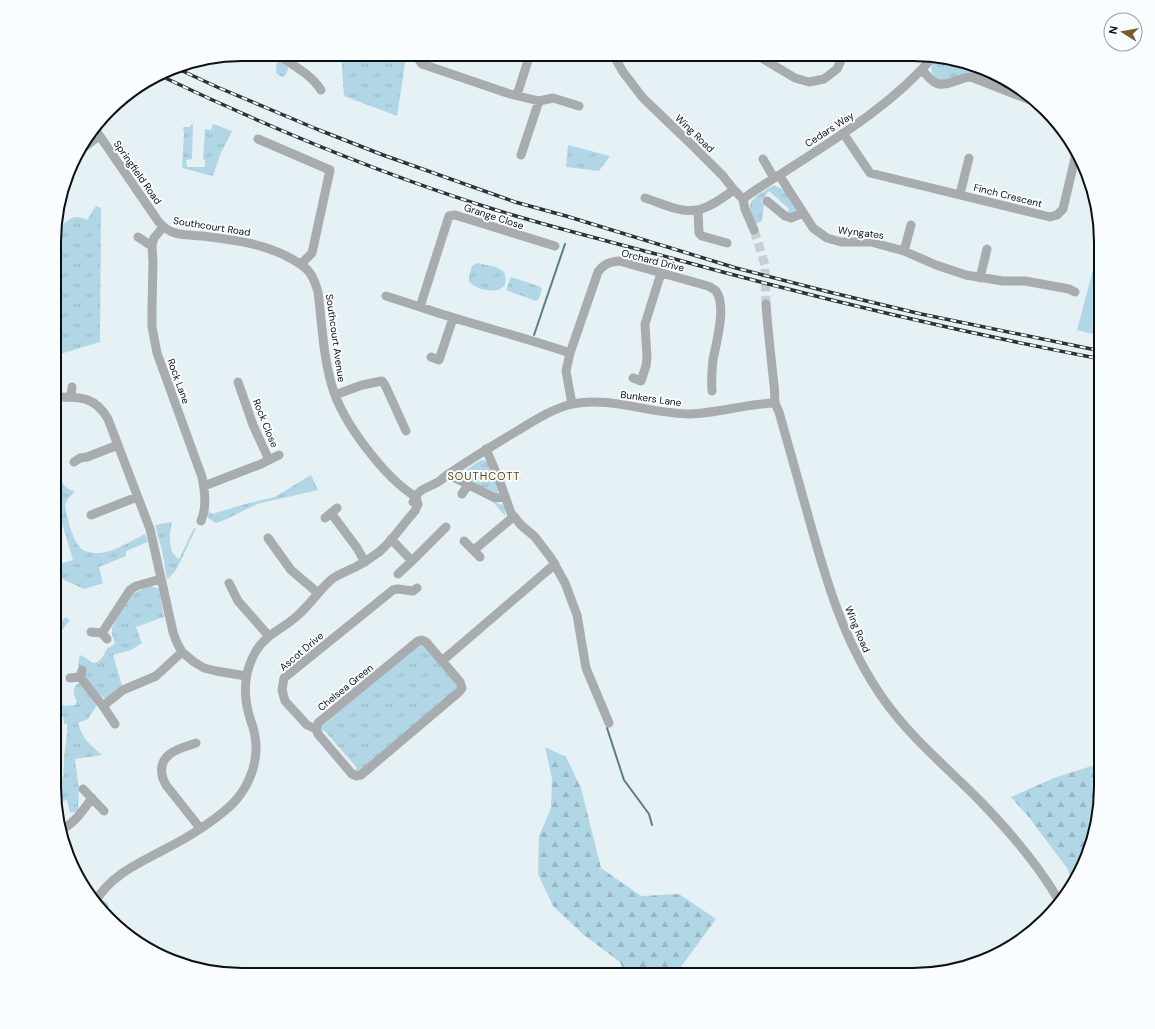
<svg xmlns="http://www.w3.org/2000/svg" width="1155" height="1029" viewBox="0 0 1155 1029" font-family="'DM Sans',sans-serif">
<defs>
<pattern id="grass-tufts" width="24" height="20" patternUnits="userSpaceOnUse"><rect width="24" height="20" fill="#b1d6e6"/><path d="M3 7l-1-3M5 7V3M7 7l1-3M15 17l-1-3M17 17v-4M19 17l1-3" fill="none" stroke="#97b7c4"/></pattern>
<pattern id="forest-firs" width="22" height="20" patternUnits="userSpaceOnUse"><rect width="22" height="20" fill="#b1d6e6"/><path d="M5 1l3.5 6h-7zM16 11l3.5 6h-7z" fill="#97b7c4"/></pattern>
</defs>
<rect width="100%" height="100%" fill="#e6f1f6"/>
<path fill="url(#grass-tufts)" d="M341 54H410L406 57 397 116 344 96Z
M939 58 976 68 1003 79 1022 93 975 75 939 82C931 73 927 67 939 58Z
M277 59 288 67 287 73 283 77 280 76 276 73Z
M191 124 193 125 192 159 186 160 187 167H205V160L203 159 205 129 211 130 213 124 232 131 220 155 213 176 182 168 184 133 183 127H190Z
M568 145 610 156 599 171 566 167Z
M775 186C785 188 797 203 796 213L794 215 786 214 789 209 769 191 761 201 764 204 762 221 756 224C749 208 745 204 761 193 766 190 770 186 775 186Z
M96 206 101 208 100 342 57 355V232C66 221 73 212 87 220Z
M477 263 496 267 504 272C514 297 480 293 469 282V276L472 266Z
M511 277 541 287 542 289 539 299 536 301 506 290Z
M481 460 488 461 499 489 497 494 457 476Z
M56 471C60 479 64 489 74 491V493L70 496 65 504C66 515 73 544 83 550 89 553 99 554 105 552 117 550 133 540 145 534L148 542 126 551V556L99 567 103 583 84 589 60 578 56 586V565L73 560 56 503Z
M311 475 318 490 257 504 227 519 216 523 208 518 209 511 212 514 249 503 275 497Z
M493 502 503 505 505 508V516Z
M172 522C170 534 166 551 179 559L194 528 196 529 176 570 167 580 163 554 155 525Z
M149 586 154 587 159 589 164 617 136 627 142 643 131 650 113 655 123 689 106 699 100 695 85 678V668L78 666 79 658 81 655 93 663C101 662 103 656 107 649 109 647 113 645 115 644L112 634V628L121 610 132 594Z
M65 617 70 620 55 639V631Z
M418 644H423L458 684V688L360 772 354 771 357 768 324 730 321 732 320 728Z
M80 682 97 705 88 719 78 723C83 740 89 743 102 755L75 759 79 790 78 811 70 813 67 800 55 803 54 783 63 778C64 773 63 768 64 763 64 749 68 738 67 724H64L63 716 58 717 57 707H55V700L65 706 75 705 77 702C73 693 71 688 80 682Z"/>
<path fill="url(#forest-firs)" d="M545 747 566 757 581 788 601 868 641 896 679 894 716 919 675 975H625L620 962 584 935 553 906 538 874 539 836 551 808 552 779Z
M1101 763V787L1087 859 1072 880 1067 868 1027 815 1011 797 1054 778Z
M101 899 108 903 109 909 117 922 101 911 98 906Z"/>
<path fill="#b1d6e6" d="M1094 266 1101 267V336L1077 330Z"/>
<g fill="none" stroke-linecap="round" stroke-linejoin="round">
<path stroke="#5a7d8c" stroke-width="2" d="M534 335 565 244
M607 728 624 780 649 814 652 825"/>
<path stroke="#c5cfd4" stroke-width="9" stroke-dasharray="9 4.5" stroke-linecap="butt" d="M754 230 765 265 766 304"/>
<path stroke="#a8acae" stroke-width="9" d="M277 54C292 65 311 74 321 90
M420 54 419 60 422 64 510 94 539 101 553 98 579 106
M613 54 623 72 643 98 693 146 723 176 734 190 743 199 745 209 754 230
M755 54 795 78 809 82 824 79 837 69 844 54
M922 70C926 74 931 81 936 83 945 88 960 77 971 77L1030 100
M515 94 518 92 530 54
M95 129 158 221C171 237 184 234 202 236 233 240 263 243 290 258 297 262 305 266 310 273 314 279 316 285 318 292 322 323 323 356 332 386 342 422 385 478 416 497
M843 133 870 173 1050 217 1057 215 1063 209 1076 154
M258 139 330 170 312 253 301 264
M78 152 99 136
M521 155 539 101
M763 159 774 178
M779 175 813 228 827 238 841 242H871L904 251 936 265 966 275 1003 281H1025L1069 289 1075 292
M960 194 969 158
M645 198C661 203 680 213 697 210 710 208 723 197 734 190
M743 199C755 190 768 182 781 174 835 139 891 106 933 57
M767 201 785 216 791 218 803 213
M698 210 699 233 702 236 727 243
M163 227 154 238 152 245 153 262 152 309V327L157 353 202 477C205 491 207 508 201 521
M138 237 150 245H152
M555 246 455 215 449 216 420 307C470 324 520 336 570 353
M904 251 911 225
M980 278 987 249
M386 296 420 307
M766 304C768 331 771 358 774 385 776 398 772 399 779 412 788 444 797 476 806 508 825 577 844 646 887 704 914 741 950 770 981 802 1010 832 1037 863 1058 899
M431 357 439 360 453 318
M633 378 641 381 646 366 647 358 645 324 661 273
M238 382 253 425 269 460
M335 395 362 385 382 381 385 385 406 431
M57 397C80 397 95 396 108 419L150 529 173 632 177 643 182 652 194 662 204 668 216 671 246 676
M71 397 72 387
M572 404 566 371 570 353 598 272C604 264 609 262 619 261L708 286C710 287 714 289 716 291 727 306 716 343 713 360 712 370 711 380 712 391
M486 449 500 482 511 513 521 525 535 537 551 558 565 583 577 615 586 668 609 723
M74 462 80 458 87 457 118 445
M455 478 495 498 505 497
M204 486 261 464 279 455
M462 494 468 485
M413 502C415 498 418 492 422 490 427 487 433 485 438 482 443 479 446 475 450 473 472 458 495 444 517 431 535 420 552 409 572 404 611 396 650 414 690 414 718 413 746 404 774 403
M331 513 357 548 365 562
M91 515 137 497
M325 518 337 508
M268 538 291 570 318 593
M391 539 412 561
M464 541 480 557
M474 550 513 517
M398 574 412 561 446 527
M229 583 238 601 268 635
M91 632 102 633 107 639
M102 633 130 590 136 586 161 579
M422 640 426 642 460 682 462 688 459 692 361 775 356 776 352 774 318 734 316 729 318 723 418 641Z
M442 661 555 564
M80 677 103 706 115 724
M70 678 80 677 82 670
M103 706 123 690 156 676 182 652
M316 729 307 725 285 701 282 690 284 678 393 590 398 589 413 591 417 588
M196 743C188 746 176 749 170 754 159 762 160 775 166 785L200 828
M83 789 104 811
M62 829C75 823 83 810 92 798
M95 902C112 873 142 862 169 847 189 837 222 816 236 800 251 783 259 758 255 736 254 729 251 722 249 715 243 693 244 671 256 651 266 634 283 629 297 616 310 605 319 590 332 579 340 573 351 570 359 565 366 562 373 556 379 552 393 540 403 524 415 511L418 504 416 497"/>
<g stroke="#2d3234" stroke-width="3.5">
<path id="rail" d="M176 68 217 87 319 130 383 155 515 202 566 216 736 268 829 292 921 314 1101 351
M161 76C270 128 381 174 496 210 557 229 620 244 682 261 820 299 960 332 1101 359"/>
</g>
<use href="#rail" stroke="#f9fdff" stroke-width="2" stroke-dasharray="6" stroke-linecap="butt"/>
</g>
<g text-anchor="middle" stroke-width="4" stroke-linejoin="round" paint-order="stroke">
<g font-size="10" fill="#0d1012" stroke="#f9fdff">
<text transform="translate(829 129) rotate(-33)" y="4">Cedars Way</text>
<text transform="translate(695 133) rotate(44)" y="4">Wing Road</text>
<text transform="translate(138 172) rotate(55)" y="4">Springfield Road</text>
<text transform="translate(1008 195) rotate(14)" y="4">Finch Crescent</text>
<text transform="translate(494 216) rotate(18)" y="4">Grange Close</text>
<text transform="translate(212 226) rotate(9)" y="4">Southcourt Road</text>
<text transform="translate(861 232) rotate(7)" y="4">Wyngates</text>
<text transform="translate(653 260) rotate(14)" y="4">Orchard Drive</text>
<text transform="translate(336 338) rotate(82)" y="4">Southcourt Avenue</text>
<text transform="translate(179 381) rotate(70)" y="4">Rock Lane</text>
<text transform="translate(651 398) rotate(8)" y="4">Bunkers Lane</text>
<text transform="translate(266 423) rotate(68)" y="4">Rock Close</text>
<text transform="translate(858 629) rotate(67)" y="4">Wing Road</text>
<text transform="translate(301 651) rotate(-40)" y="4">Ascot Drive</text>
<text transform="translate(345 687) rotate(-39)" y="4">Chelsea Green</text>
</g>
<g font-size="11" letter-spacing="1" fill="#5f4106" stroke="#f9fdff">
<text x="484" y="480">SOUTHCOTT</text>
</g>
</g>
<path d="M0 0H1155V1029H0ZM242 61H913A181 181 0 0 1 1094 242V787A181 181 0 0 1 913 968H242A181 181 0 0 1 61 787V242A181 181 0 0 1 242 61Z" fill="#f9fdff" fill-rule="evenodd"/>
<path fill="none" stroke="#0d1012" stroke-width="2" d="M242 61H913A181 181 0 0 1 1094 242V787A181 181 0 0 1 913 968H242A181 181 0 0 1 61 787V242A181 181 0 0 1 242 61Z"/>
<g transform="translate(1123 32) rotate(281)"><circle r="19" fill="#f9fdff" stroke="#9b9ea0"/>
<path d="M0-3L7 15L0 10L-7 15Z" fill="#785c2f"/>
<text y="-6" font-size="11" font-weight="bold" text-anchor="middle" fill="#0d1012">N</text>
</g>
</svg>
